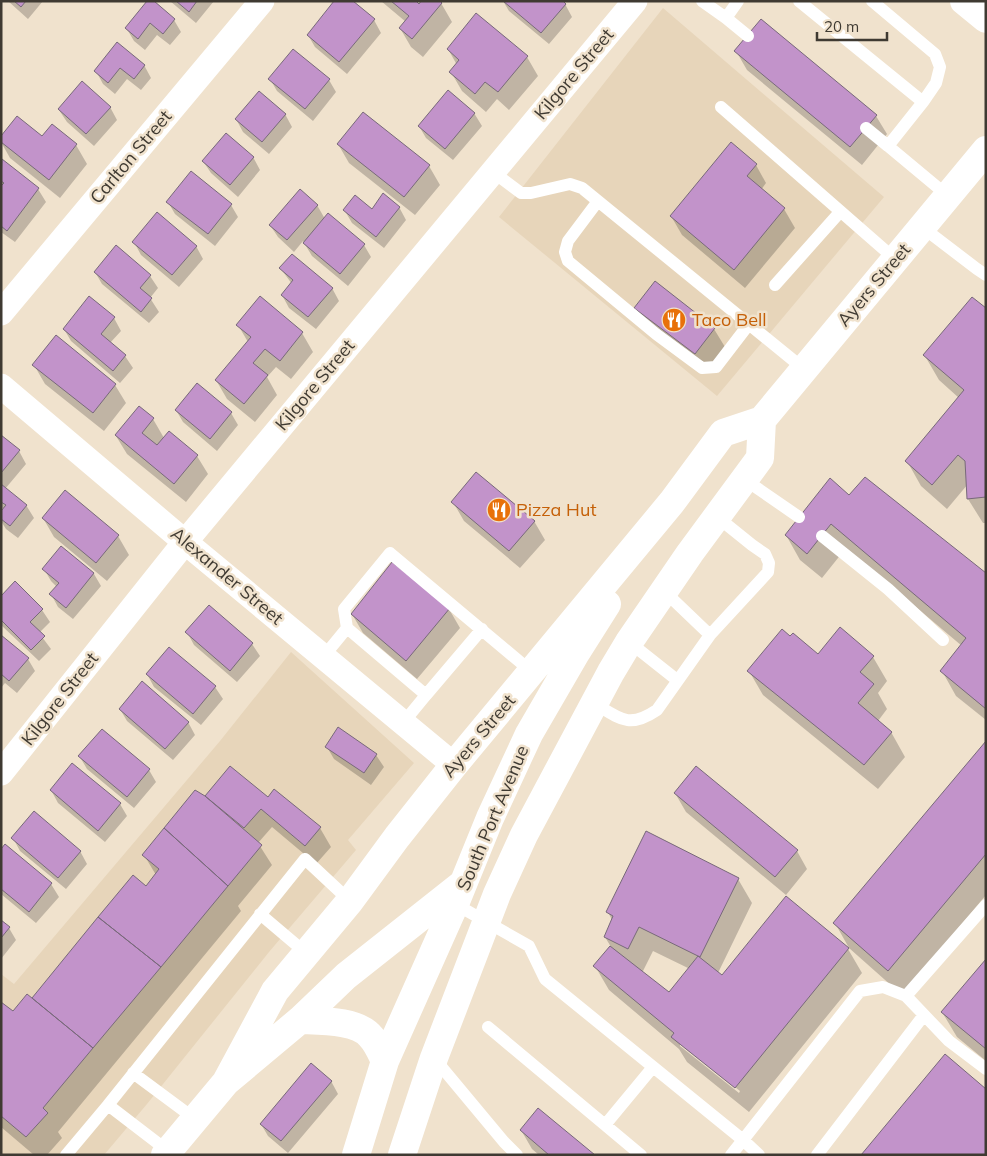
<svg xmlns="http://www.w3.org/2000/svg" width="987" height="1156" viewBox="0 0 987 1156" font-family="Mulish,sans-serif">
<rect width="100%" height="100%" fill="#f0e2cd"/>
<path fill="#e7d5ba" d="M663 8 884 197 717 396 499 217Z
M291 652 414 763 348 840 356 850 269 952 147 1104 104 1155H1V974L14 984 220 741Z"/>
<path fill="#0003" fill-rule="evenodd" d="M8 1H43L28 19Z
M149 1 174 20 181 32 170 45 157 35 145 50 134 41 127 29Z
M170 1H214L196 23Z
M381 1H414L419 6 441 3 452 22 423 57 411 47 400 28 406 22Z
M503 1 565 4 572 17 549 44 509 11Z
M476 15 527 57 538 76 509 110 497 99 486 112 462 91 451 72 457 65 448 49Z
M374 20 381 33 347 74 315 47 308 35Z
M762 21 876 116 887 134 862 165 747 70 736 51Z
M117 44 144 65 151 78 141 90 127 79 115 94 103 84 96 71Z
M270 79 329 80 336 92 313 121 277 91Z
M110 107 117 120 94 146 67 122 59 110Z
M474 113 482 126 453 160 426 138 419 126Z
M285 114 292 127 269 154 243 132 236 119Z
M52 126 76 145 87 164 60 198 10 158 1 142 42 138Z
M338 144 429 166 440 185 415 215 349 163Z
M253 157 260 170 238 197 211 173 203 161Z
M2 161 38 189 46 202 15 242 1 232Z
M756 165 766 183 761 190 784 209 795 228 745 288 682 235 671 216Z
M168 202 231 205 238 217 215 246 175 214Z
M317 205 325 219 328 215 364 245 371 257 348 286 312 256 303 241 294 252 278 237 270 225Z
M399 207 406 220 384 248 352 223 345 211 372 210Z
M134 242 196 246 203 259 179 287 141 255Z
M116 247 150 276 158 288 150 298 159 312 149 323 102 284 95 272Z
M281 269 332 288 339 301 316 329 289 308 282 295 292 284Z
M260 298 302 333 313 352 291 379 276 367 267 377 277 395 255 422 227 399 216 380 248 342 238 325Z
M636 308 714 329 725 347 706 372 647 326Z
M986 310V523H983L968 499V484L947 509 921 486 907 461 959 398 939 380 925 356Z
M114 318 121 331 110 343 125 356 133 368 120 383 71 341 64 329Z
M34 365 115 385 126 403 104 431 45 384Z
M197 385 231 413 238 425 217 451 183 422 176 410Z
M153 419 164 438 197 456 208 474 186 502 127 454 116 436Z
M1 436 19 451 26 464 5 489 26 505 34 518 18 538 6 529 1 521V513L4 509 1 507Z
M850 497 986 575V720L956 696 942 671 962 646 846 548 822 578 800 560 786 535Z
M453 502 534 521 545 540 520 568 464 521Z
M43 518 118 536 129 555 107 581 54 537Z
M61 548 94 574 101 586 73 619 58 607 51 594 57 587 51 581 44 569Z
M15 583 42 610 50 622 39 633 51 649 39 661 1 625V598Z
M209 607 252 644 260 656 237 682 194 645 187 632Z
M449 609 460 628 417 679 363 633 352 614Z
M1 637 28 659 35 671 17 693 5 683 1 688Z
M169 648 215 687 223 699 201 725 154 687 147 674Z
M818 656 873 657 887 681 878 693 887 709 878 721 891 732 905 757 878 789 763 695 749 671Z
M120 709 188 722 195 735 173 760 127 721Z
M339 729 376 755 384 767 371 785 334 759 327 747Z
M986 743V895L902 995 849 948 835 923Z
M80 757 149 770 156 782 134 808 87 769Z
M230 768 268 798 320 828 331 847 316 864 272 827 258 843 272 865 238 906 241 911 58 1132 62 1138 47 1155H34L1 1127V1003L13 1013 32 1000 133 877 146 888 156 875 144 855 205 798Z
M51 790 120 804 127 816 105 842 58 803Z
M675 793 797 851 807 869 786 895 686 812Z
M13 838 80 851 87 864 66 889 20 851Z
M5 846 51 884 59 897 36 923 1 894V851Z
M738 879 752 903 718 973 722 977 848 949 862 973 749 1112 687 1062 679 1049 609 990 595 966 611 947 605 937 612 920 608 912ZM653 951 690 969 669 994 642 973ZM680 1043 740 1091 739 1093 680 1046Z
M1 922 9 928 16 940 1 959Z
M986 960V1061L957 1037 942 1012Z
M331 1081 338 1094 288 1153 268 1136 261 1124Z
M521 1130 593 1155H539L532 1149Z"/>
<path fill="#c293ca" stroke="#78697a" d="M14 1H26L21 7Z
M147 1H154L175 19 163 34 150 23 138 39 125 28Z
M176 1H197L189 12Z
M334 1H353L375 19 339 62 307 35Z
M391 1H416L419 4 421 1H440L442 3 412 39 399 28 409 16Z
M503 1H563L566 4 541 33Z
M476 13 528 56 498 92 485 82 475 94 449 72 459 60 447 49Z
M761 19 877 115 850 147 734 51Z
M117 42 145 65 134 79 120 68 108 83 94 71Z
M293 49 330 79 305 109 268 79Z
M82 81 111 107 86 134 58 109Z
M448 90 475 113 445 149 418 126Z
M259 91 286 114 262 142 235 119Z
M363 112 430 165 404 197 337 144Z
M17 116 42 136 52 124 77 144 49 180 1 142V136Z
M226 133 254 157 230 185 202 161Z
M731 142 757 164 747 176 785 208 734 270 670 216Z
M2 159 39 188 7 231 1 226V186L4 183 1 181Z
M191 171 232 204 208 234 166 202Z
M300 189 318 205 287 240 269 225Z
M383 193 400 207 376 237 343 210 355 195 372 209Z
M157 212 197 246 172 275 132 242Z
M328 213 365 244 340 274 303 243Z
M116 245 151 275 140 288 152 298 141 312 94 272Z
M292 254 333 288 308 317 281 295 293 280 279 268Z
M655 281 715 328 695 354 634 308Z
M89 296 115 317 101 334 126 355 113 371 63 329Z
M260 296 303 332 280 361 265 349 253 363 268 375 244 404 215 380 251 337 236 325Z
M972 297 986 308V497L967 499 965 461 958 455 932 485 905 461 964 390 923 355Z
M56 335 116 384 93 413 32 365Z
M197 383 232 412 210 439 175 410Z
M139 406 154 418 142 433 157 445 169 431 198 455 174 484 115 435Z
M1 435 20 450 1 473Z
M476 472 535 521 509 551 451 502Z
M865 477 986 573V709L940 671 966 638 831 524 807 554 785 535 830 478 849 495Z
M1 484 27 505 10 526 1 519V511L6 505 1 502Z
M65 490 119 535 96 563 42 518Z
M61 546 94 573 66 608 49 594 59 583 42 569Z
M392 562 450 608 406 661 351 614Z
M15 581 43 609 30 622 45 636 31 650 1 620V596Z
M209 605 253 643 230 671 185 632Z
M840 627 874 656 860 672 874 684 858 703 892 732 864 765 747 671 782 629 790 636 793 633 818 654Z
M1 635 29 658 9 681 1 674Z
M169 647 216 686 193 714 146 674Z
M142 681 189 722 165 749 119 709Z
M338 727 377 754 364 773 325 747Z
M102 729 150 769 127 797 78 756Z
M986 741V854L888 971 833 923Z
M72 763 121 803 98 831 50 790Z
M230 766 268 797 274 789 321 827 305 846 261 809 244 828 205 796Z
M696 766 798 850 775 877 674 793Z
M195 790 205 796 262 845 228 886 164 828Z
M34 811 81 851 58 878 11 838Z
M164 828 228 886 161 967 98 917 133 875 146 886 159 869 142 855Z
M646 831 739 878 700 957 639 927 628 949 604 937 613 916 606 912Z
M5 844 52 883 29 912 1 889V849Z
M786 896 849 948 735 1088 671 1037 674 1033 593 966 610 946 669 992 698 956 722 975Z
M98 917 161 967 93 1048 32 998Z
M1 920 10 927 1 938Z
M986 959V1049L941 1012Z
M27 994 93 1048 43 1108 48 1113 26 1137 1 1116V1002L13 1011Z
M945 1054 986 1089V1155H861Z
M311 1063 332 1081 281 1141 260 1124Z
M538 1108 595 1155H549L520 1130Z"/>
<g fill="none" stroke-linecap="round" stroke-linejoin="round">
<path stroke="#fff" stroke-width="12" d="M702 1 726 18
M738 1 726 18 748 36
M799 1 923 102 888 146 948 196
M872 1 935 54 940 67 936 83 923 102
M721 107 895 259
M866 128 888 146
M493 172 521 193H531L570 184 582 188 804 369
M598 201 568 241 565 252 568 261 656 334 702 368 716 367 749 324
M922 227 977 269 986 275
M775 285 840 212
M744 479 799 517
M822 536 888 589 943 640
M664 591 710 635 768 572 769 563 765 554 752 545 716 516
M347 628 344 609 390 553 532 672
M629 642 677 680
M324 656 347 628 426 695 403 723
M426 695 482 629
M594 703C620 719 629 729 657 710L710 635
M455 904 529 946 545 979 743 1140 860 991 883 987 906 996
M986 905 906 996 949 1041 986 1069
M260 914 306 953
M488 1027 641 1155
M434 1058 504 1142 517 1155
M133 1073 195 1119
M108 1105 305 859 350 901
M605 1125 653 1067
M66 1155 108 1105 168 1151
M731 1155 743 1140 759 1155
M817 1155 924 1015"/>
<path stroke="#fff" stroke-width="25" d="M1 313 262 1
M1 386 185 542 454 765
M1 773 185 542 635 1"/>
<path stroke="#fff" stroke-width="28" d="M964 1 986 19
M300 1020C319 1021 358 1020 371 1037 377 1043 381 1053 385 1061
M226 1082 275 991 350 901 397 837 454 765 672 502 723 433 762 420 986 150
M165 1155 226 1082 300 1020 346 976 461 885
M356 1155 385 1061 455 904 490 818 529 734 576 653 607 604
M402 1155 434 1058 497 894 524 835 611 672 629 642 690 553 760 458 762 420"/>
</g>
<defs>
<g id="restaurant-disc" transform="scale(1.25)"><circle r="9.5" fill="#e8710a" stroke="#f0e2cd"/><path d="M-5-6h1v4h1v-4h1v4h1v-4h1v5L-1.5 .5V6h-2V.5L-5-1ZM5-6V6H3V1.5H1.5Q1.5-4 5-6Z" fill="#fff"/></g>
</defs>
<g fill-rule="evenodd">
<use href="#restaurant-disc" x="674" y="320"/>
<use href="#restaurant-disc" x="499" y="510"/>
</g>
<g text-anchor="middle" stroke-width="5" stroke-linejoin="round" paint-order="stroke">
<g font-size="18" fill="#3f3a32" stroke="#f0e2cd">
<text transform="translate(574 74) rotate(-50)" y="6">Kilgore Street</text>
<text transform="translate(131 157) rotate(-50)" y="6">Carlton Street</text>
<text transform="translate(874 285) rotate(-50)" y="6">Ayers Street</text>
<text transform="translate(315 385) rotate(-50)" y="6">Kilgore Street</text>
<text transform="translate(227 576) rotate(40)" y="6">Alexander Street</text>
<text transform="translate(60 699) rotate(-52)" y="6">Kilgore Street</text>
<text transform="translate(479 736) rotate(-50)" y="6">Ayers Street</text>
<text transform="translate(493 818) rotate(-67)" y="6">South Port Avenue</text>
</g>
<g font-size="18" fill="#c56008" stroke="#f0e2cd" text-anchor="start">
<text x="692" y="326">Taco Bell</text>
<text x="516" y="516">Pizza Hut</text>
</g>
</g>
<rect width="987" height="1156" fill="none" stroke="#3f3a32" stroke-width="5"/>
<path d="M817 32v8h70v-8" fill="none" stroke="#3f3a32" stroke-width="2.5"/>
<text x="824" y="32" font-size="15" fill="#3f3a32" stroke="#f0e2cd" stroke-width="4" paint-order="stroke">20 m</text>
</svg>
